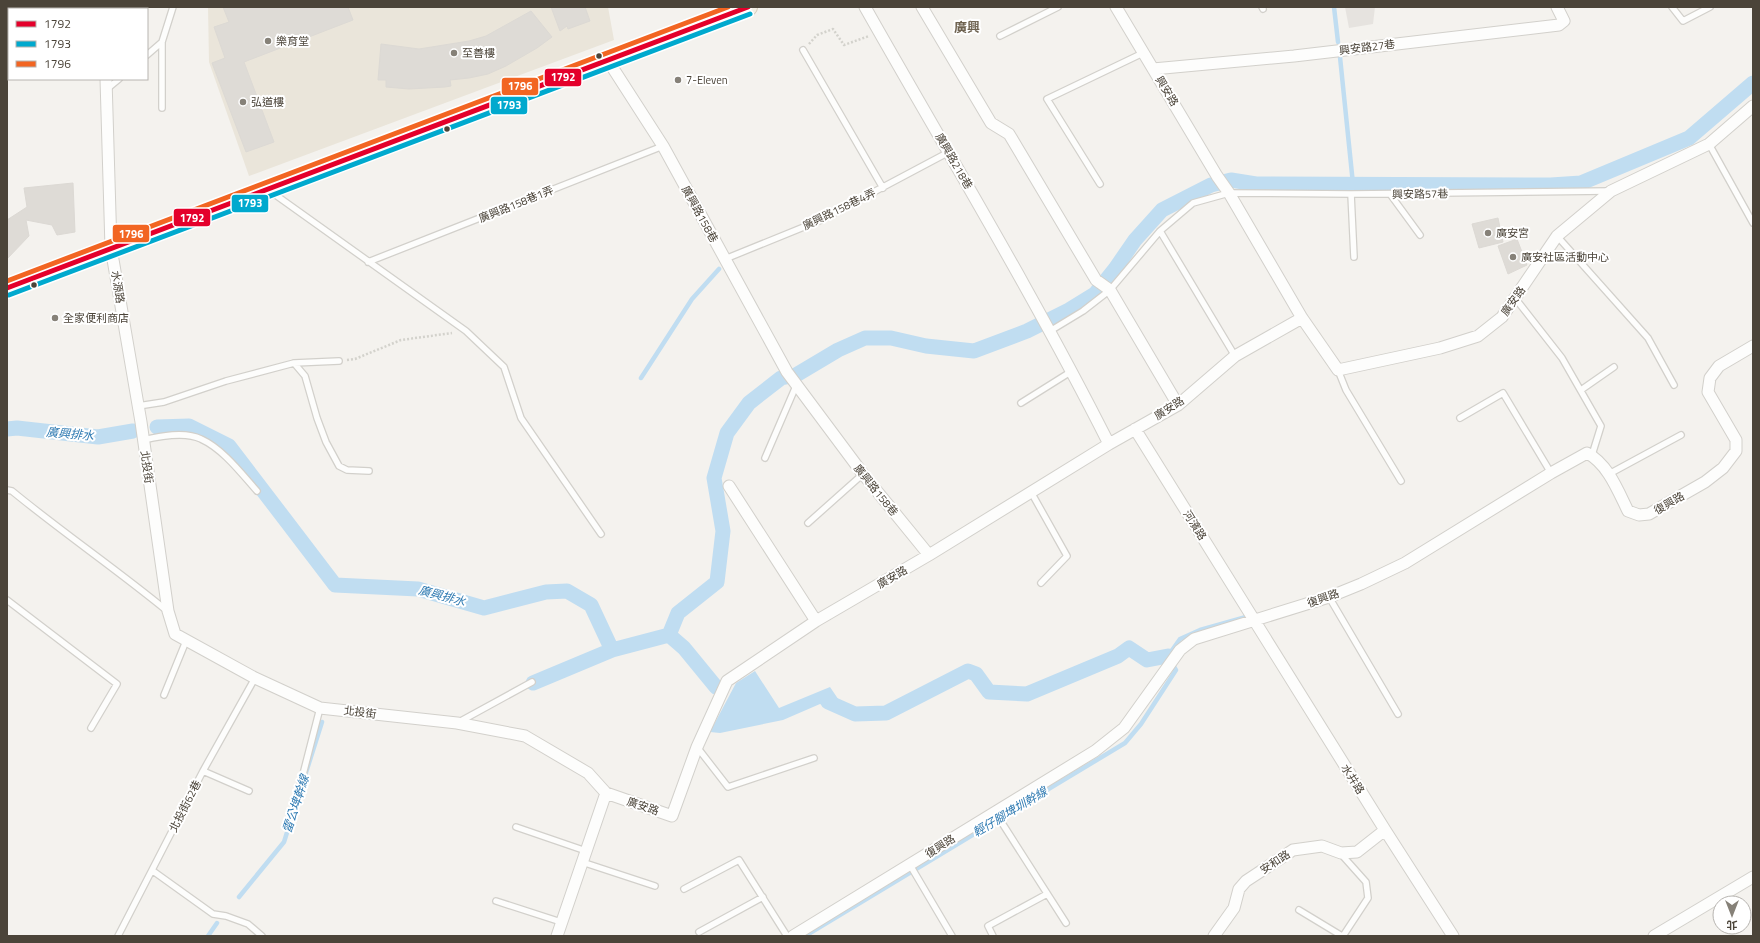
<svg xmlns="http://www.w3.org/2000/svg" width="1760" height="943" viewBox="0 0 1760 943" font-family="'Titillium Web','Noto Sans TC',sans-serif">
<rect width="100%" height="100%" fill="#f4f2ee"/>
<path fill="#eae5da" d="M208 7H608L614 40 249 176 209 62Z"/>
<path fill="#e6e3df" d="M1345 7H1375L1373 24 1349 28Z"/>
<path fill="#c0ddf1" d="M755 671 779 708 830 687 851 718 820 704 783 720 720 733 710 732 736 683Z"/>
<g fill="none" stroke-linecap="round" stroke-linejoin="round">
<path stroke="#c0ddf1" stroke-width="4.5" d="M1334 7 1338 42
M1340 57 1353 184
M641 378 692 299 719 269
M239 897 284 842 322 722
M208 936 217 923
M805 936 1125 743 1141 724 1176 670 1168 656 1180 639 1200 630 1246 617"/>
<path stroke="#c0ddf1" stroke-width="15" d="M157 427 189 426 229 446 335 585 418 589 484 608 546 592 567 591 591 605 612 650 669 635
M7 429 17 428 98 437 133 431
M669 635 678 613 717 582 723 531 714 478 727 433 749 403 781 378 796 375 838 350 865 338H891L926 346 974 351 1027 331 1069 310 1095 294 1115 269 1135 240 1162 210 1211 185 1231 180 1256 184 1551 185 1581 183 1689 138 1753 83
M669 635 684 648 716 687
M533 683 612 650
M828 702 855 714 886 713 968 671 976 674 989 692 1027 694 1118 656 1129 648 1147 660 1168 656"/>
</g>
<path fill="#dedbd6" stroke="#dcd9d4" d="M223 7H348L353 20 244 62 274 142 246 152 212 63 225 58 214 27 229 22Z
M551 7H585L590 21 568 29 567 26 560 31Z
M531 11 552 37 537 48 506 66 488 74 469 78 450 80 451 86 445 87 409 89 386 87V80H378L381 44 419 49 469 41 486 36Z
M73 183 75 232 57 235 52 225 26 220 29 236 7 259V220L27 207 24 188Z
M1498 218 1503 242 1479 248 1472 224Z
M1517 239 1527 265 1508 274 1498 246Z"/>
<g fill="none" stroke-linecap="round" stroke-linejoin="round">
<g stroke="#d2d0cb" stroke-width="8">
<path id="service" d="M1262 7 1263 9
M1672 7 1683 21 1710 7
M1000 36 1058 7
M162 42V108
M803 50 883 188
M147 55 162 42 173 7
M107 89 119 79
M1709 144 1753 223
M1100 184 1047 99 1143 53
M270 191 466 331 504 367 521 418 601 534
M1351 194 1354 257
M1390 194 1420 235
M1160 231 1235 356
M1557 236 1648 338 1674 385
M725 259 821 220 949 152
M368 262 663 146
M1515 298 1562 358 1601 426 1592 455
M1050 331 1083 311 1110 290 1160 231 1193 203 1229 193 1351 194 1609 191
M294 363 339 361
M1338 370 1346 390 1401 481
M1581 390 1614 367
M1021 403 1072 371
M138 406 164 402 226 381 294 363 305 376 317 418 326 442 339 466 347 470 369 471
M1460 418 1503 393 1551 473
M143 440C160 436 185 431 201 439 223 449 241 473 257 491
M765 458 796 386
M1609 474 1681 435
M7 490 12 491C62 532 116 569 166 610
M1031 492 1067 556 1041 583
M808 523 863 474
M1329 597 1398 714
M7 600 117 684 91 728
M164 695 186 641
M459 722 532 682
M697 747 728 787 814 758
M203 771 249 791
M300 786 320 708
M995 812 1066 923
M516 827 586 851
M1341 854 1366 882 1368 898 1343 936
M582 862 655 886
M910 865 952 936
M153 871 213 914 226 916 248 924 262 936
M684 889 739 860 787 936
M496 901 561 922
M1299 910 1342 936
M699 932 763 897
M118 936 203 771 255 678
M993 936 988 926 1047 894"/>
</g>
<g stroke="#d2d0cb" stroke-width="13">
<path id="minor" d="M99 7V9
M865 7C947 152 1034 295 1109 444
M922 7 991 123 1009 134 1096 280 1110 290 1178 405
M1116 7 1217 176 1229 193 1302 318 1338 370 1440 348 1478 336 1502 317 1557 236 1611 191 1709 144 1753 106
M607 59 663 146 787 372 863 474 929 555
M1153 69 1294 56 1559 25 1564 21 1557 7
M106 79 111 248 141 422 168 611 175 634 255 678 320 708 457 723 525 736 588 773 606 793 557 936
M1135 429 1385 830 1453 936
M729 486 816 621
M606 793 672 816 697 747 727 681 816 621 929 555 1109 444 1178 405 1235 356 1302 318
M793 936 1095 751 1124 728 1180 650 1194 639 1329 597 1361 584 1405 563 1551 473 1587 453C1608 464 1618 491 1628 511L1639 515 1649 514 1705 482 1723 468 1736 451V440L1708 392 1710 378 1719 366 1753 346
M1214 936 1234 908 1239 889 1246 881 1293 850 1322 846 1341 853 1357 852 1385 830
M1654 936 1753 877"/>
</g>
<g stroke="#d6cebb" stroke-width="20">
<path id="primary" d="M7 288 748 7"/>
</g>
<path stroke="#d3d2cc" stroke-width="2.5" stroke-dasharray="2 2" stroke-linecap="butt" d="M809 44 817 35 833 29 844 45 869 36
M347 360 355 359 401 340 452 333"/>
<use href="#service" stroke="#fdfdfc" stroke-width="5.5"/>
<use href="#minor" stroke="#fdfdfc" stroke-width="11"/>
<use href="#primary" stroke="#f2efe6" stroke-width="18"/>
<g stroke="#fff" stroke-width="8">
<path id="bus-1" d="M7 288 748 7"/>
</g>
<g stroke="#fff" stroke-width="8">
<path id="bus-2" d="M9 295 750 14"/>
</g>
<g stroke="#fff" stroke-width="8">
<path id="bus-3" d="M7 281 728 7"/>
</g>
<use href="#bus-1" stroke="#e4002b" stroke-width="5"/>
<use href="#bus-2" stroke="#00a9ce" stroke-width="5"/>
<use href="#bus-3" stroke="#f26522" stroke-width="5"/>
</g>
<g fill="#868178" stroke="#fff" stroke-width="1.5">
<circle cx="268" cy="41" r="4"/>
<circle cx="454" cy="53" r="4"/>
<circle cx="678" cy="80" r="4"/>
<circle cx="243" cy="102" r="4"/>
<circle cx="1488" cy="233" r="4"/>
<circle cx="1513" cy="257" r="4"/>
<circle cx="55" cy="318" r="4"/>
</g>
<g fill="#4b4439" stroke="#fff" stroke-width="1.5">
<circle cx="599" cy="56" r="3.5"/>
<circle cx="447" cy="129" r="3.5"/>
<circle cx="34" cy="285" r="3.5"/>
</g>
<g text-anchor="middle" stroke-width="4" stroke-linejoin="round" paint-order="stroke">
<g font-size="11" fill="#4b4439" stroke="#fff" text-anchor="start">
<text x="276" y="45">樂育堂</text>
<text x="462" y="57">至善樓</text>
<text x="686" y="84">7-Eleven</text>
<text x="251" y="106">弘道樓</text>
<text x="1496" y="237">廣安宮</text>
<text x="1521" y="261">廣安社區活動中心</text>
<text x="63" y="322">全家便利商店</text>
</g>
<g font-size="11" fill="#4b4439" stroke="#fff">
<text transform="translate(1367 47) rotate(-7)" y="4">興安路27巷</text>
<text transform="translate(1167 91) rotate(59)" y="4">興安路</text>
<text transform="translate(954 161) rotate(60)" y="4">廣興路218巷</text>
<text transform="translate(1420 194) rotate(-1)" y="4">興安路57巷</text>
<text transform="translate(516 204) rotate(-22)" y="4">廣興路158巷1弄</text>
<text transform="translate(839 209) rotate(-26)" y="4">廣興路158巷4弄</text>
<text transform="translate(700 214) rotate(61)" y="4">廣興路158巷</text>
<text transform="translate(118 287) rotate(81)" y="4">水源路</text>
<text transform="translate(1513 301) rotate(-55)" y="4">廣安路</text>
<text transform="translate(1169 408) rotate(-32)" y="4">廣安路</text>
<text transform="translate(147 467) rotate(82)" y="4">北投街</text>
<text transform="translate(876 490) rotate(51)" y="4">廣興路158巷</text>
<text transform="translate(1669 503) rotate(-30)" y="4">復興路</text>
<text transform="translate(1195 525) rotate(58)" y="4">河濱路</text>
<text transform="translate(892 577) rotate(-30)" y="4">廣安路</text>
<text transform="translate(1323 598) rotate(-19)" y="4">復興路</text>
<text transform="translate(360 712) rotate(7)" y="4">北投街</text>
<text transform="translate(1353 779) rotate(58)" y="4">水井路</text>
<text transform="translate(185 806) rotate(-63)" y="4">北投街62巷</text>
<text transform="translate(643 806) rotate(19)" y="4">廣安路</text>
<text transform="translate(940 846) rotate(-32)" y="4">復興路</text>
<text transform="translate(1275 862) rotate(-33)" y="4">安和路</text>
</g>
<g font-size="12" font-style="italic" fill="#2e7ab2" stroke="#fff">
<text transform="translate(70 434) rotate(5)" y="4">廣興排水</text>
<text transform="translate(442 596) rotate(15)" y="4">廣興排水</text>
<text transform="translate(296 804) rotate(-72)" y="4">雷公埤幹線</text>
<text transform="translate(1010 812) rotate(-31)" y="4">輕仔腳埤圳幹線</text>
</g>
<g font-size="13" font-weight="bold" fill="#6e6250" stroke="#fff">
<text x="967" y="32">廣興</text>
</g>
</g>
<g stroke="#fff" stroke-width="1.5">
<rect x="544" y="68" width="38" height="19" rx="4" fill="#e4002b"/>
<rect x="501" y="77" width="38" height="19" rx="4" fill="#f26522"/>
<rect x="490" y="96" width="38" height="19" rx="4" fill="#00a9ce"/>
<rect x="231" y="194" width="38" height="19" rx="4" fill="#00a9ce"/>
<rect x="173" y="208" width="38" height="19" rx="4" fill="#e4002b"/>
<rect x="112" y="224" width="38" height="19" rx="4" fill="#f26522"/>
</g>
<g font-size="11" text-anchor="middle" font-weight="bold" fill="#fff">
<text x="563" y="81">1792</text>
<text x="520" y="90">1796</text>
<text x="509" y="109">1793</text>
<text x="250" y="207">1793</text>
<text x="192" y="222">1792</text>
<text x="131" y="238">1796</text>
</g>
<rect width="1760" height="943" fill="none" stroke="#4b4439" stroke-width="16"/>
<rect x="8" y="8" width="140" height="72" fill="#ffffff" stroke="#b7b4b0"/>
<rect x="16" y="21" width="20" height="6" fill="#e4002b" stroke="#b7b4b0"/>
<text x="44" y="28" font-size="12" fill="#4b4439">1792</text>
<rect x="16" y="41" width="20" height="6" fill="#00a9ce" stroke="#b7b4b0"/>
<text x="44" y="48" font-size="12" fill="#4b4439">1793</text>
<rect x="16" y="61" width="20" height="6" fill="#f26522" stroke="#b7b4b0"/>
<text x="44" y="68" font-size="12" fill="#4b4439">1796</text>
<g transform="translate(1732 915) rotate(180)"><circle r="19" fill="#ffffff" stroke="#b7b4b0"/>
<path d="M0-3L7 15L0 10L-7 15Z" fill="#868178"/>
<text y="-6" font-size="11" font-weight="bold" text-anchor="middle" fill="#4b4439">北</text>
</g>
</svg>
